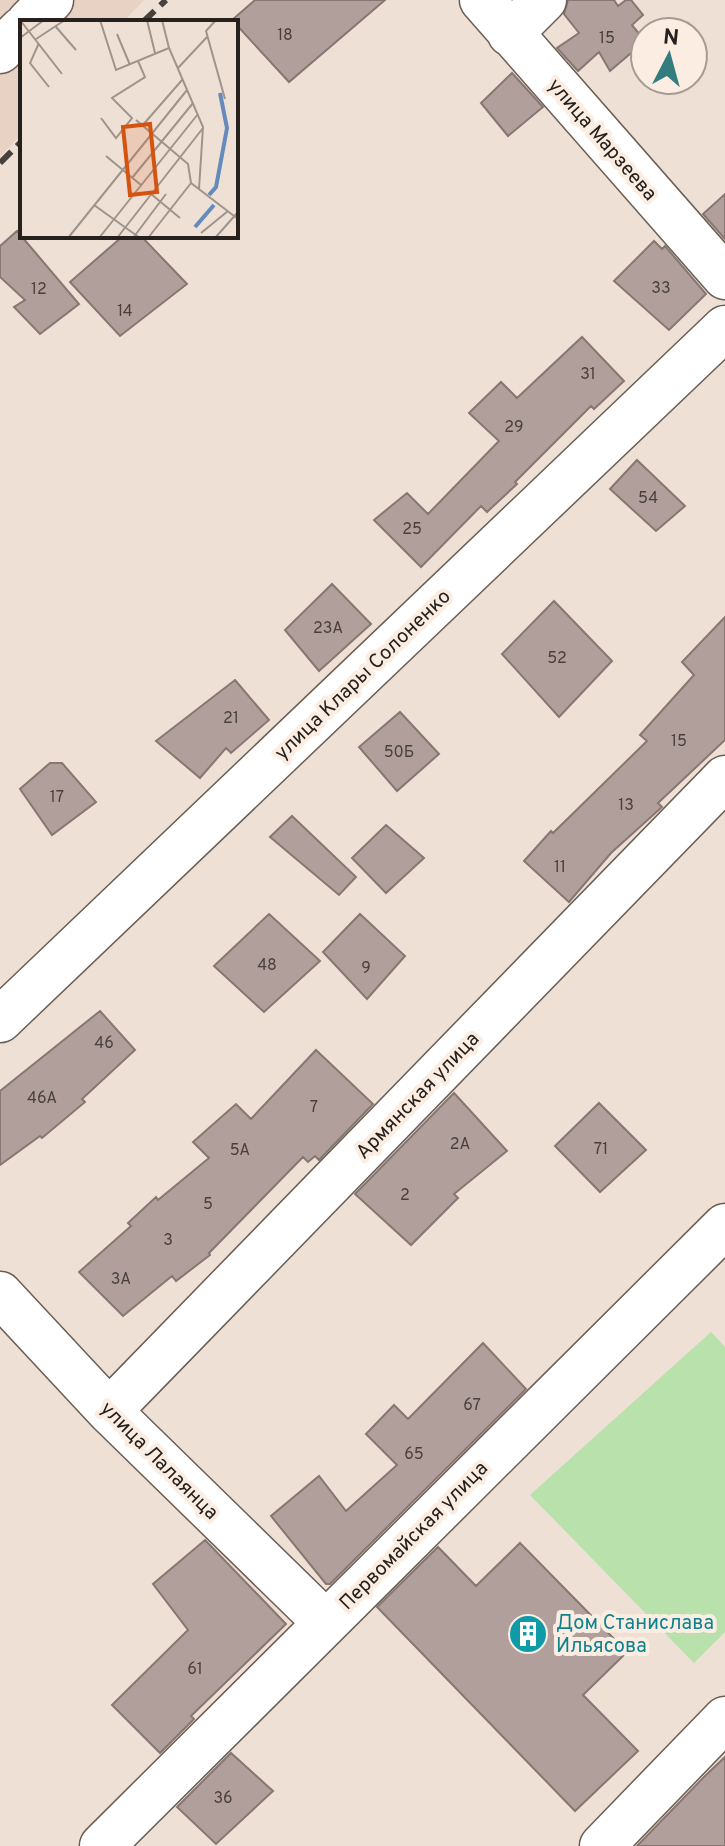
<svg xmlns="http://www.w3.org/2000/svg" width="725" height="1846" viewBox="0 0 725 1846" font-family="Overpass,sans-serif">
<rect width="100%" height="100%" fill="#efe0d5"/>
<path fill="#e7d2c3" d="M0 0H144L123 22H22V133L0 157Z"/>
<path fill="#b8e1ab" d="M711 1332 725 1347V1632L694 1663 530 1495Z"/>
<path fill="#b19f9b" stroke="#877672" stroke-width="2" d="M255 0H385L289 82 232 20Z
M568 0H614L618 6 626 0H631L643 15 632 25 645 41 610 71 599 52 578 71 557 48 579 33 564 14Z
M512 73 543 107 508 136 481 103Z
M725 194V239L703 214Z
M17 231 79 304 40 334 14 307 25 300 0 277V246Z
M123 236H141L187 284 120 336 70 282Z
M654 241 662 249 665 246 706 294 669 330 614 281Z
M582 337 624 381 594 409 591 406 515 482 517 484 487 512 481 506 421 567 374 520 407 493 428 514 499 441 469 413 501 382 517 398Z
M637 460 685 506 656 531 610 489Z
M332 584 371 624 319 671 285 630Z
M554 601 612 661 559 717 502 654Z
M725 617V740L658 803 662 807 611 853 569 902 524 861 551 831 553 833 647 741 640 735 694 675 682 662Z
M235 680 269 720 231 753 226 748 200 778 156 741Z
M400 712 439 754 397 791 359 747Z
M50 763H62L96 802 52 835 20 789Z
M292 816 356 877 339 895 270 837Z
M386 825 424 858 386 893 352 858Z
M269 914 320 961 264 1012 214 966Z
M360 914 405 956 367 999 323 952Z
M100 1011 135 1050 82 1099 85 1102 42 1138 40 1136 0 1165V1091Z
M316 1050 373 1104 319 1160 315 1156 308 1162 303 1157 209 1253 210 1255 176 1281 172 1276 123 1316 79 1272 131 1226 128 1223 156 1197 158 1200 209 1158 193 1142 236 1104 251 1119Z
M454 1093 507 1151 454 1194 458 1198 411 1245 355 1194Z
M599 1103 646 1150 600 1192 555 1146Z
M483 1343 526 1389 330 1584H326L271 1516 319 1476 346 1511 397 1465 366 1434 394 1405 408 1419Z
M205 1540 286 1624 191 1716 194 1719 160 1753 112 1705 188 1630 153 1584Z
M520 1543 627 1652 583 1695 638 1751 575 1811 377 1607 438 1547 476 1586Z
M231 1753 273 1791 216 1844 177 1807Z
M725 1757V1846H637L705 1776Z"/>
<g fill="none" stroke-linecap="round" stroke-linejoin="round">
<g stroke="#6a5e55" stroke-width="47">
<path id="minor" d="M482 0 725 277
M29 22 51 0
M510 34 544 0
M0 51 22 29
M0 1020 725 328
M0 1294 109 1411 325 1622
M109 1411 725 778
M102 1846 725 1226
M602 1846 725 1719"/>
</g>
<use href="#minor" stroke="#fff" stroke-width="44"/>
<path stroke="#47403b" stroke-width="6" stroke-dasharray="16 8" stroke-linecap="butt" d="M143 22 166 0
M0 163 22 141"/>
</g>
<defs>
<g id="building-disc" transform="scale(2)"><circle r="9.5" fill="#0f9aa8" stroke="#fcede3"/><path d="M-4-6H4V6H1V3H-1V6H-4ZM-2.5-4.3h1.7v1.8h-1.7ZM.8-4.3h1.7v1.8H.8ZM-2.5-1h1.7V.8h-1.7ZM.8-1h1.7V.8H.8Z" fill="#fff"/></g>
</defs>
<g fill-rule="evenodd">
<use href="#building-disc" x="528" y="1634"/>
</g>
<g text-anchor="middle" stroke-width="8" stroke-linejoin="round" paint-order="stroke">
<g font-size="16" fill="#49403c">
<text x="285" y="40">18</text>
<text x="607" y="43">15</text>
<text x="661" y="293">33</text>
<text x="39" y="294">12</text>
<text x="125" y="316">14</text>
<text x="588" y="379">31</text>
<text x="514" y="432">29</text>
<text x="648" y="503">54</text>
<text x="412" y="534">25</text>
<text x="328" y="633">23А</text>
<text x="557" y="663">52</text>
<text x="231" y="723">21</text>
<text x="679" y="746">15</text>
<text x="399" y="757">50Б</text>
<text x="57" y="802">17</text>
<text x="626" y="810">13</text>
<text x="560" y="872">11</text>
<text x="267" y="970">48</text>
<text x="366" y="973">9</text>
<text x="104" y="1048">46</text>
<text x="42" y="1103">46А</text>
<text x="314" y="1112">7</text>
<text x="460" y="1149">2А</text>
<text x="601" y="1154">71</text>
<text x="240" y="1155">5А</text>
<text x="405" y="1200">2</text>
<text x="208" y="1209">5</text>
<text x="168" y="1245">3</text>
<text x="121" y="1284">3А</text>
<text x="472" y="1410">67</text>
<text x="414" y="1459">65</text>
<text x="195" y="1674">61</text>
<text x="223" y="1803">36</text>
</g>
<g font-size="20" fill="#26211d" stroke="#fcede3">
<text transform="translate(603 139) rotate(49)" y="7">улица Марзеева</text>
<text transform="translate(362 674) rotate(-44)" y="7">улица Клары Солоненко</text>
<text transform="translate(417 1095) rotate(-46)" y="7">Армянская улица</text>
<text transform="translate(160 1460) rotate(45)" y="7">улица Лалаянца</text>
<text transform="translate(413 1535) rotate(-45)" y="7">Первомайская улица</text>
</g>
<g font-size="20" fill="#0d838f" stroke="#fcede3" text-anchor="start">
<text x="556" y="1629">Дом Станислава<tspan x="556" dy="23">Ильясова</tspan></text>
</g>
</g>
<g transform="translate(20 20)">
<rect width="218" height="218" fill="#efe0d5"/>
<path fill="none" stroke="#648bbb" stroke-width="4" d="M189 175 196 167 207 108 200 73M175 207 194 185"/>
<path fill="none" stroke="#9f948b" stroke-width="2" d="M0 0 42 54M80 0 96 50 149 28M127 0 135 33M142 0 149 28 183 107 179 169M196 0 186 11 205 79M36 7 56 30M97 14 110 45M0 18 24 0M16 19 45 0M19 23 10 43 29 67M158 48 187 17M81 98 96 118 112 98 92 78 125 57 118 41M116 100 168 144 171 163 218 199M122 106 162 60M86 136 121 165M112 158 173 83M131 174 160 198M74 185 120 218M181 213 208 191M48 218 167 70M79 218 178 94M97 218 183 108M113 218 146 174M128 218 171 163M195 218 218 192"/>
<path fill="#d5530e" fill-opacity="0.15" stroke="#d5530e" stroke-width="4" d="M130 104 137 172 110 175 103 107Z"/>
<rect width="218" height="218" fill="none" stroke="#26211d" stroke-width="4"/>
</g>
<g transform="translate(669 56) rotate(6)"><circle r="38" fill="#fcede3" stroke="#a69b94" stroke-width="2"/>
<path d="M0-6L14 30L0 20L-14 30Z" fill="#347d7e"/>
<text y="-12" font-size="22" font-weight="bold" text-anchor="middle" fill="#26211d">N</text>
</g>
</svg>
